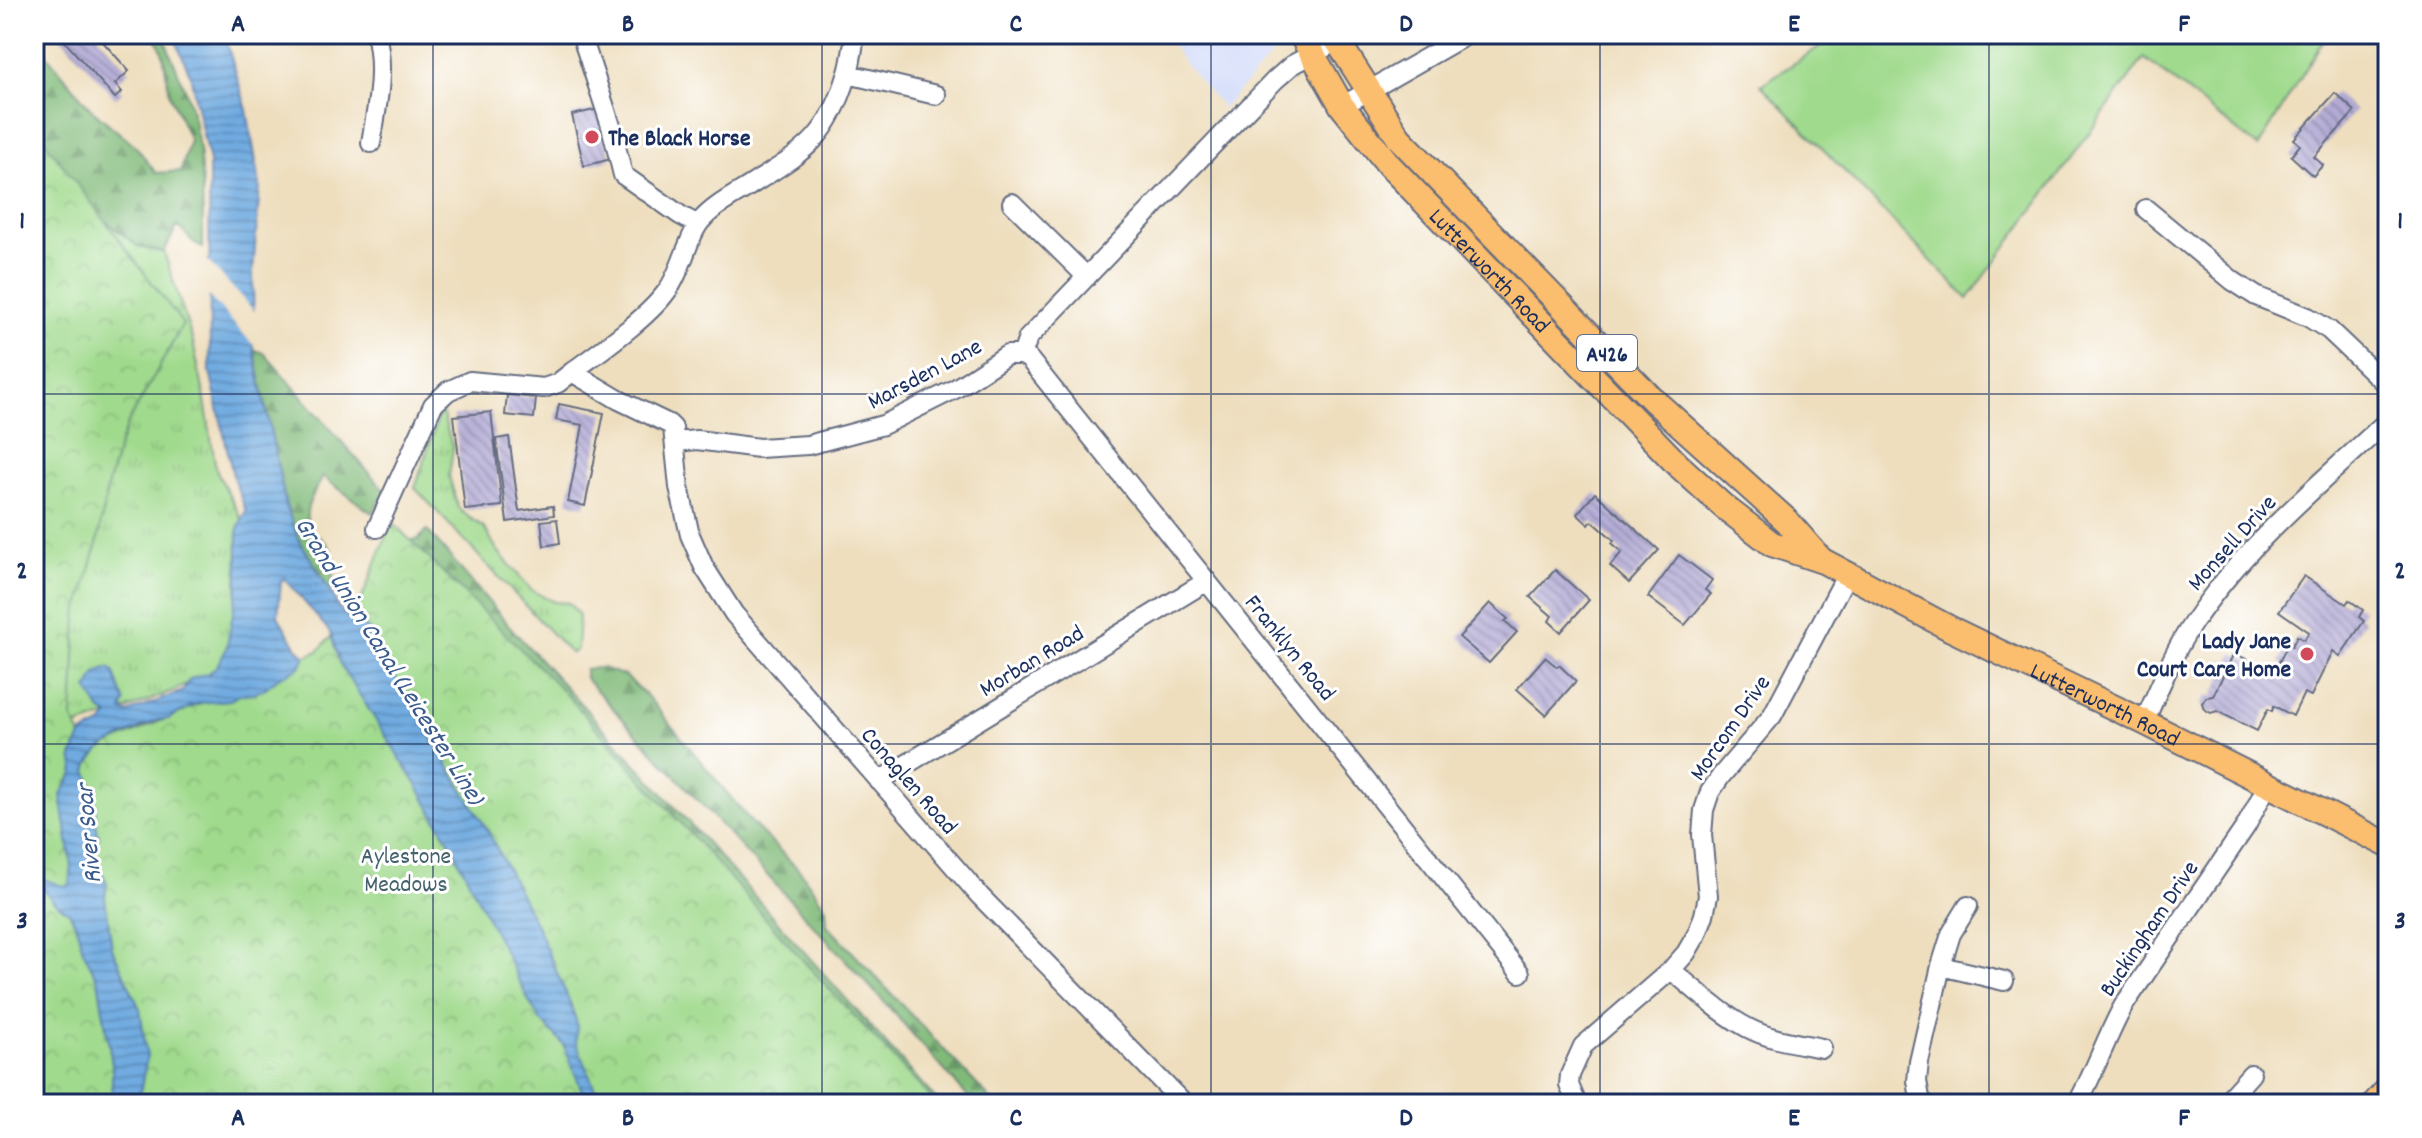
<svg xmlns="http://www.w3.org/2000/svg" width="2422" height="1138" viewBox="0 0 2422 1138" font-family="Dekko,sans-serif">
<defs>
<pattern id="grass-tufts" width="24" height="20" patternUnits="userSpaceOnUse" patternTransform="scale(2)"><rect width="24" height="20" fill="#a0da8d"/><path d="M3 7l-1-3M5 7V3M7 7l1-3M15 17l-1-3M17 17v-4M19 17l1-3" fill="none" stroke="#89bb7c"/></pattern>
<pattern id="forest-firs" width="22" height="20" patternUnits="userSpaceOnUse" patternTransform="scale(2)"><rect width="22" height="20" fill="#80ba78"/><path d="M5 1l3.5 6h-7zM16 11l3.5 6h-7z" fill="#689866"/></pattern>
<pattern id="park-crowns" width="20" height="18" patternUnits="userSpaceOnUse" patternTransform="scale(2)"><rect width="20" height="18" fill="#a0da8d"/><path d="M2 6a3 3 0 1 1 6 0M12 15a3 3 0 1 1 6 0" fill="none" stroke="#89bb7c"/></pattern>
<pattern id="water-rules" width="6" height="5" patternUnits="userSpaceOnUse" patternTransform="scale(2)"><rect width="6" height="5" fill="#70aae0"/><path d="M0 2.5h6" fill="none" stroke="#5b8bb9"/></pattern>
<pattern id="building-back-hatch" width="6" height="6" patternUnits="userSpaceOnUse" patternTransform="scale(2)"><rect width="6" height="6" fill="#b3abd5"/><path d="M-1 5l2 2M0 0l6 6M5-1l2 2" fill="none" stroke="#918cb0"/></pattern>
</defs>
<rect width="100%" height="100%" fill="#fff"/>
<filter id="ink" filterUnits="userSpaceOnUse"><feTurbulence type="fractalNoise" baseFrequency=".0125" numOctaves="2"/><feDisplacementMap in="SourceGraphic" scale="16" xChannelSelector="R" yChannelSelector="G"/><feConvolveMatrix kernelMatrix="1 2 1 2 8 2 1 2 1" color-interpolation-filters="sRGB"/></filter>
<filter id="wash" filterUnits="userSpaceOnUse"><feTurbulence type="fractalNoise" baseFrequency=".006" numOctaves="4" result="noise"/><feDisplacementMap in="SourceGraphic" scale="32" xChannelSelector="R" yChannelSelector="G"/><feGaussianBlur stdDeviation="1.8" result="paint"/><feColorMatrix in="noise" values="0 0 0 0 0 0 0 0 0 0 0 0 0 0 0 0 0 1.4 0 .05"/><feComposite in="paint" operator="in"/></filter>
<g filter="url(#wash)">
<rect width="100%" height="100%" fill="#eedebe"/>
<path fill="#d0daf9" d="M1167 34H1276L1281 45 1223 108 1183 61 1165 35Z"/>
<path fill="url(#grass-tufts)" stroke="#5e8476" stroke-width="2" d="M34 144 139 247 164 252 193 342 204 394 216 470 242 520 238 528C236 567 243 637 216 668 207 678 193 676 184 686L121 712 113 671 108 668 96 673 110 715 34 741Z
M441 409 453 449 449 476 458 508 471 519 484 527 497 550 531 590 554 602 569 603 579 615 577 649 571 654 415 488Z"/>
<path fill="url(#forest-firs)" stroke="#4e746b" stroke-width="2" d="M155 34H163C171 58 183 81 190 104 203 149 203 201 203 248 192 245 186 232 177 226L164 252 139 247 102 218 34 144V39L90 108 137 148 156 173 181 171 190 140 170 95 163 54Z
M254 349 264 353 386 492 372 513 323 477C317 488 305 505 307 518 308 533 323 537 330 548 338 561 334 577 330 591L298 538 286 506Z
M427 530 511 628 648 777 940 1104H931L405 540H418Z
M602 668 625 676 647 696 751 822 801 872 826 908 827 925 995 1104H974L887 1005 585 678V669Z"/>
<path fill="url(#park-crowns)" stroke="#5e8476" stroke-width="2" d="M34 127 183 324 127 425 118 449 108 484 97 544 77 616 72 717 89 753 318 651 358 608 392 522 566 694 808 966 936 1104H34Z"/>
<path fill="#a0da8d" stroke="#5e8476" stroke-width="2" d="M1839 34H2327L2258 147 2144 58 1968 299 1761 85Z"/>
<path fill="url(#water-rules)" stroke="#466c9f" stroke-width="2" d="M173 34H224L247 110 260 185 253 272 254 349 261 385 286 506 298 538 335 599 337 606 348 618 358 621 371 632 387 664 487 829 538 929 571 1005 577 1024 576 1042 601 1104H587L564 1045 540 1020 530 1003 450 843 417 785 340 664 330 632 284 578 281 581 278 616 297 648 305 656 300 667 278 678 264 689 254 693 241 694 230 700 199 703 168 719 158 720 126 735 101 749 90 762 87 771C97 791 93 815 99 838L92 844 93 854 107 883 105 897 112 948 140 1009 147 1057 138 1104H112V1064L98 980 83 950 76 925 69 912 54 902 34 878C47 877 57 887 69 886L72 867 61 795 73 774 74 767 72 756 82 734 101 725 109 715 101 711 88 690 96 673 109 668 113 671 125 702 122 711 128 713 183 691 190 679 209 673 216 667 226 650 238 588V528L246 511 234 480 210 372 209 162 190 74Z"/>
<path fill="#eedebe" d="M206 259 257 314 259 351 206 293Z"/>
<g id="blocks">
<path fill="url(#building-back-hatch)" d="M58 34H96L129 71 115 84 122 92 115 98Z
M2335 93 2355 111 2314 157 2323 165 2313 176 2291 156 2300 145 2294 139Z
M599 109 611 159 584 166 572 115Z
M507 395 536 398 534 418 505 415Z
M559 404 604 413 585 506 568 502 583 425 556 420Z
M491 412 502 506 465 510 454 416Z
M509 437 519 511 553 506 554 515 507 522 496 439Z
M1595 493 1659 550 1629 583 1610 566 1622 552 1612 543 1614 540 1592 521 1589 525 1577 514Z
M557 519 560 543 544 546 541 521Z
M1679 555 1712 580 1705 590 1711 594 1685 625 1648 597Z
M1555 570 1589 600 1561 632 1549 621 1552 616 1530 597Z
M2304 576 2346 604 2349 600 2363 610 2359 617 2364 621 2340 656 2333 651 2311 696 2304 693 2293 716 2274 706 2272 711 2268 709 2257 731 2217 711 2211 713 2204 709 2202 703 2206 697 2213 696 2234 653 2278 675 2283 664 2279 662 2288 644 2292 646 2297 636 2304 640 2309 632 2279 611Z
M1490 603 1508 619 1505 621 1517 632 1489 663 1459 637Z
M1545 657 1557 667 1559 665 1576 681 1546 715 1517 689Z"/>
</g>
</g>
<g filter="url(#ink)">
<use href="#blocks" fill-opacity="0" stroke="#656c80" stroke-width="2"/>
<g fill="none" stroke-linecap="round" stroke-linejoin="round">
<g stroke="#656c80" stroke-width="22">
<path id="minor" d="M581 34 611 126 623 175 680 215 698 225
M1057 34 1059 36
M848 74 936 95
M1342 106 1468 34
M371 143C377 107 385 70 376 34
M1012 203 1087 277
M2146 209 2233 281 2256 296 2308 317 2329 330 2388 386
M1022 355 1029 359 1520 973
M572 372C600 351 651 316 669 288 682 269 688 237 700 222 714 205 736 195 754 183 806 150 828 138 847 76 852 62 852 48 856 34
M676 442 697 440 759 448 808 445 883 425 955 389 1007 355H1022L1028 338 1275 80 1292 65 1337 41
M377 528 433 405 448 391 470 381 544 388 558 383 572 372 619 400 669 424 673 428 679 487 690 535 704 567 734 614 980 896 1184 1104
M2144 722C2158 692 2174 650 2193 623 2245 545 2320 484 2388 420
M879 781 1207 581
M1941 966 2004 981
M1671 970C1696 990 1720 1013 1748 1028 1771 1040 1797 1043 1822 1048
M1577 1104 1569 1085 1570 1075 1583 1046 1671 970 1686 953 1697 934 1704 915 1708 896 1702 835 1704 810 1710 792 1721 776 1772 716 1846 576
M1924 1104 1920 1098 1917 1081 1919 1062 1941 966 1951 934 1968 906
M2077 1104C2095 1072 2106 1037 2124 1005L2246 826 2268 784
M2224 1104 2251 1074"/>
</g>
<g stroke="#656c80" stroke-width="28">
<g id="major">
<path id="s1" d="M1301 34 1342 106 1389 165 1677 464 1723 506 1772 544 1823 561 1951 629 2144 722 2388 845"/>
<path d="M1333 34 1399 138 1652 399 1787 521 1821 560"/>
</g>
</g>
<g stroke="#656c80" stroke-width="32">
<path id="highway" d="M2377 1104 2388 1092"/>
</g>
<use href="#minor" stroke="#fff" stroke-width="18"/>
<use href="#major" stroke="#fbbd6e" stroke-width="24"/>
<use href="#highway" stroke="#fbbd6e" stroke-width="28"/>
</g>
</g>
<path fill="none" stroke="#1b2f5e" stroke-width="2" stroke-opacity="0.55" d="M433 34V1104M822 34V1104M1211 34V1104M1600 34V1104M1989 34V1104M34 394H2388M34 744H2388"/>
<g fill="#d1495b" stroke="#fff" stroke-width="3">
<circle cx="592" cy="137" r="8"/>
<circle cx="2307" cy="654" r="8"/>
</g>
<g text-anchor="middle" stroke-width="6" stroke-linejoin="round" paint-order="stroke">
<rect fill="#fff" stroke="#5f6d8e" stroke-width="2" x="1577" y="335" width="60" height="36" rx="6"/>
<g font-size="22" font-weight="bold" fill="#1b2f5e">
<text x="1607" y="361">A426</text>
</g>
<g font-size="24" font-weight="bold" fill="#1b2f5e" stroke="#fff" text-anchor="start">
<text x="608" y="145">The Black Horse</text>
<text x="2291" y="648" text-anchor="end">Lady Jane<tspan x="2291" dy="28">Court Care Home</tspan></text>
</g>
<g font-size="24" fill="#1b2f5e" stroke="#fff">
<text dy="8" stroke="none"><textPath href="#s1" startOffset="304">Lutterworth Road</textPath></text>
<text transform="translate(924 373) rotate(-28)" y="8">Marsden Lane</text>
<text transform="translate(2231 542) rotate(-48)" y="8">Monsell Drive</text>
<text transform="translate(1291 647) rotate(51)" y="8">Franklyn Road</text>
<text transform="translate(1031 660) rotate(-31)" y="8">Morban Road</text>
<text dy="8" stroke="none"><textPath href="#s1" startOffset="1068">Lutterworth Road</textPath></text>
<text transform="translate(1729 727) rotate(-55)" y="8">Morcom Drive</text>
<text transform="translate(910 780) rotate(49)" y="8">Conaglen Road</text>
<text transform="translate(2148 928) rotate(-56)" y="8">Buckingham Drive</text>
</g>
<g font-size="24" fill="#43626c" stroke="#fff">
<text x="406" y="863">Aylestone<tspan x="406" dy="28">Meadows</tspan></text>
</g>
<g font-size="26" font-style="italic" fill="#395a8c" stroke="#fff">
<text transform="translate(391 660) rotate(58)" y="9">Grand Union Canal (Leicester Line)</text>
<text transform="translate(87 834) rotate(-95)" y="9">River Soar</text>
</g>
</g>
<rect width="2422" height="1138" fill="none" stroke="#fff" stroke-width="88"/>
<rect x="44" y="44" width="2334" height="1050" fill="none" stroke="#1b2f5e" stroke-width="3"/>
<g font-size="26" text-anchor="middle" font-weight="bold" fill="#1b2f5e">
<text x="238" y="31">A</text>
<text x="628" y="31">B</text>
<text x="1016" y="31">C</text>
<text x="1406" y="31">D</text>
<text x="1794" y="31">E</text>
<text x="2184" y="31">F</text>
<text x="22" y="228">1</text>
<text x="2400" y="228">1</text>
<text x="22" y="578">2</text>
<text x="2400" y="578">2</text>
<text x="22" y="928">3</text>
<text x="2400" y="928">3</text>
<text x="238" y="1125">A</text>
<text x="628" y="1125">B</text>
<text x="1016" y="1125">C</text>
<text x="1406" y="1125">D</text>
<text x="1794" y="1125">E</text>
<text x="2184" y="1125">F</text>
</g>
</svg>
